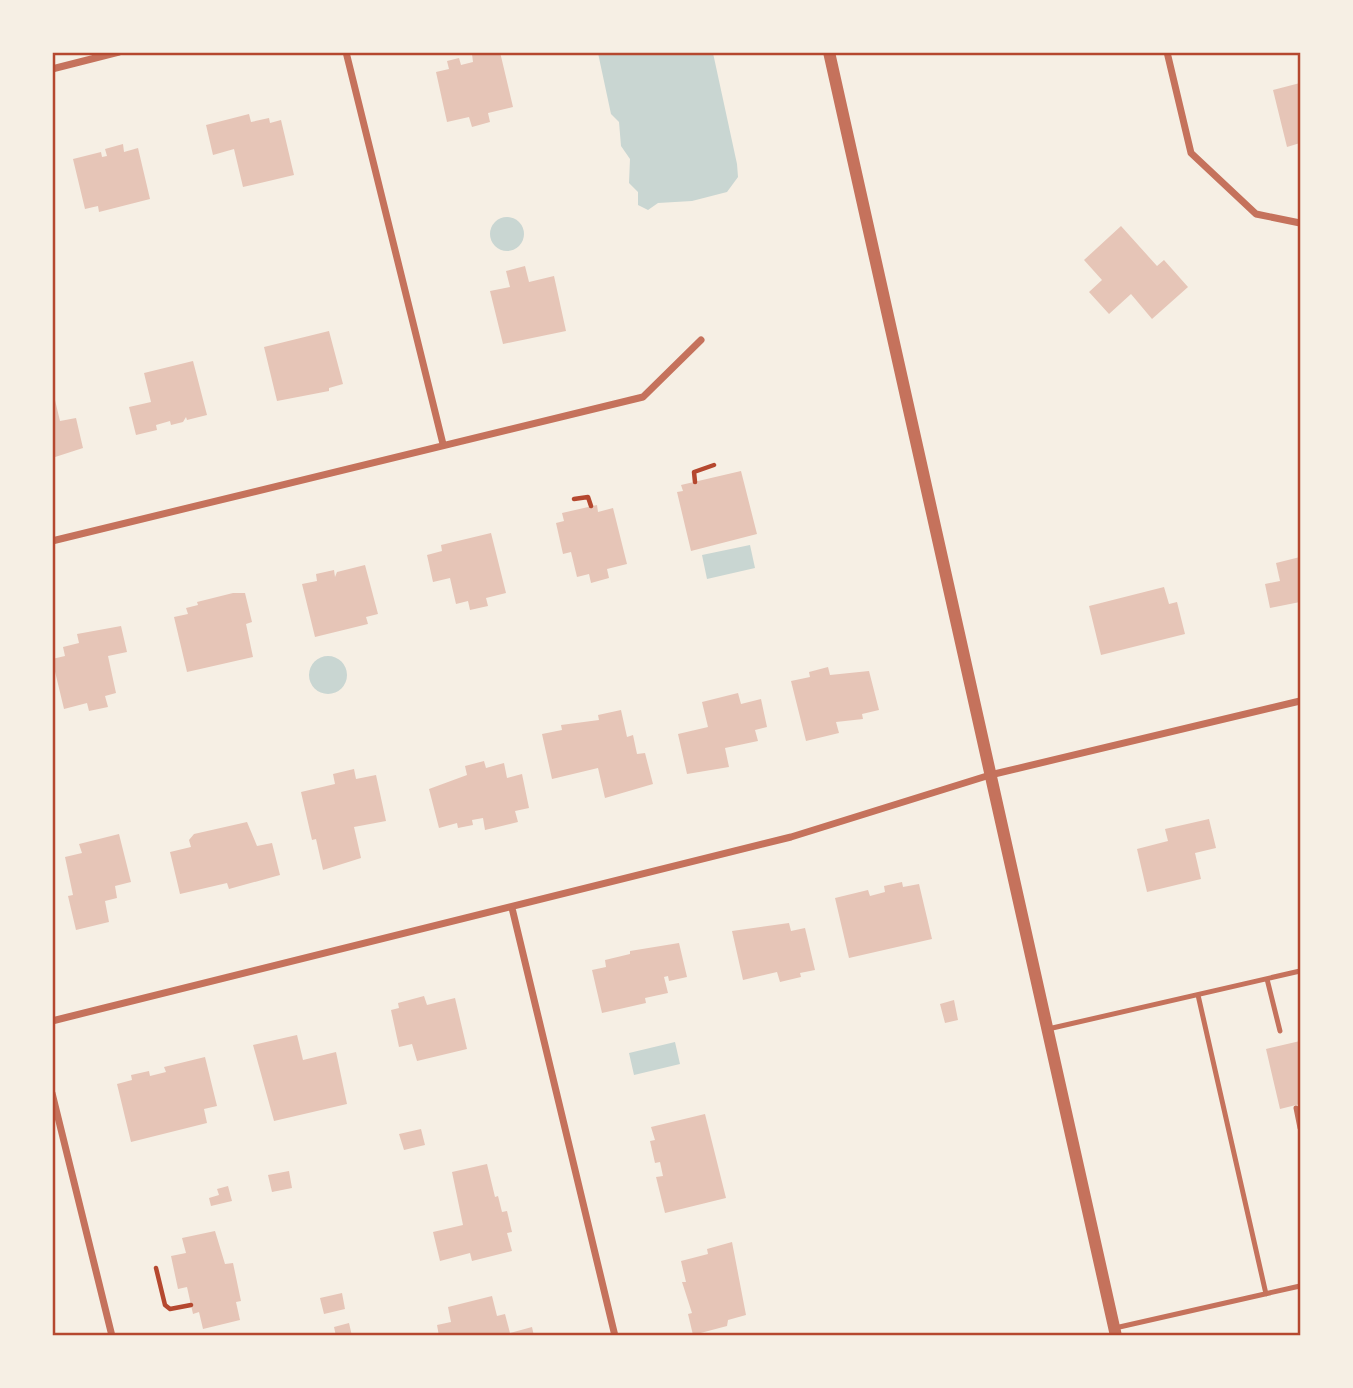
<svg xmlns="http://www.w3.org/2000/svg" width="1353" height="1388" viewBox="0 0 1353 1388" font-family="'DM Sans',sans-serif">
<rect width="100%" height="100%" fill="#f6efe4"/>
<path fill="#c9d6d2" d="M598 53H713L737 164 738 177 727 192 692 201 658 203 648 210 638 205V192L629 183 630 159 621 146 619 122 611 114Z
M490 234a17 17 0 1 1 34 0a17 17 0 1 1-34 0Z
M750 545 755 568 707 579 702 555Z
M309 675a19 19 0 1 1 38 0a19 19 0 1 1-38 0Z
M675 1042 680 1064 634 1075 629 1053Z"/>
<path fill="#e6c5b7" d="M500 52 513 107 488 113 490 122 472 127 469 117 447 122 436 72 449 69 447 61 459 58 461 65 473 62 472 54Z
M1300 83V143L1287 147 1273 90Z
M249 114 251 122 269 118 270 123 281 120 294 175 243 187 234 149 213 155 206 125Z
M123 144 124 152 138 148 150 199 99 212 98 206 85 209 73 159 101 152 102 157 107 156 105 149Z
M1121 226 1157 266 1164 260 1188 287 1152 319 1131 294 1109 314 1089 292 1102 280 1084 260Z
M525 266 529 282 554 276 566 331 503 344 490 291 510 287 506 271Z
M329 331 343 384 329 388V391L277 401 264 347Z
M193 361 207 415 187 420 186 417 183 422 171 425 170 421 156 425 157 430 136 435 129 407 151 402 144 373Z
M55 400 60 421 76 418 83 448 52 458Z
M741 471 757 534 691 551 677 492 683 491 681 485Z
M597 505 598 512 613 508 627 564 607 569 609 578 591 583 589 574 577 577 571 552 563 554 556 523 564 521 562 513Z
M491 533 506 593 486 598 488 606 470 610 468 601 456 604 450 578 433 582 427 555 442 551 441 545Z
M1300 557V602L1270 608 1265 584 1280 581 1276 563Z
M365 565 378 614 366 617 368 624 315 637 302 584 317 581 316 574 334 570 335 577 337 572Z
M1164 587 1169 604 1177 602 1185 634 1101 655 1089 606Z
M233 593H245L252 622 246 624 253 657 187 672 174 617 188 614 186 608 198 605 197 602Z
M121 626 127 652 108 656 116 693 105 696 108 707 89 711 87 703 64 709 52 659 65 656 63 647 79 643 77 634Z
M828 667 830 675 869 671 879 710 862 714 863 719 836 722 839 733 806 741 791 681 810 677 809 672Z
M738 693 741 704 761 699 767 727 755 730 758 741 725 748 729 767 687 774 678 734 708 727 702 702Z
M621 710 627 737 633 735 637 754 645 753 653 784 605 798 598 768 552 779 542 734 562 730 561 725 599 720 598 715Z
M484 761 486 768 504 763 507 778 522 774 529 808 515 811 518 822 485 830 483 818 472 820 473 825 458 828 457 823 439 828 429 789 467 775 465 766Z
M354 769 356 779 376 775 386 821 354 827 361 858 323 870 316 839 312 840 301 792 335 784 333 774Z
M1209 819 1216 848 1195 853 1201 879 1147 892 1137 849 1168 841 1165 829Z
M247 822 257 846 272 843 280 875 229 889 227 883 180 894 170 852 191 847 189 840 194 834Z
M119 834 131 882 115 886 117 898 105 901 109 922 76 930 68 896 73 895 65 857 82 853 79 844Z
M902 882 903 887 919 884 932 939 849 958 835 898 868 890 870 896 885 892 884 886Z
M789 923 791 931 805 928 815 970 800 973 801 977 780 982 777 972 743 980 732 931Z
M679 943 687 977 669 981 668 976 664 977 668 993 645 998 646 1003 602 1013 592 970 606 967 605 960 630 954V951Z
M424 996 427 1005 455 998 467 1049 417 1061 412 1044 399 1047 391 1010 399 1008 398 1003Z
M954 1000 958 1020 945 1023 940 1004Z
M297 1035 303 1060 336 1052 347 1104 274 1121 253 1045Z
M1300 1041V1104L1280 1109 1266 1049Z
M205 1057 217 1106 204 1109 207 1123 131 1142 117 1084 132 1080 131 1075 149 1071 150 1076 166 1072 164 1067Z
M705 1114 726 1198 665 1213 656 1177 663 1176 660 1162 655 1163 650 1141 655 1140 651 1127Z
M421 1129 425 1145 404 1150 399 1134Z
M487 1164 495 1197 498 1196 502 1212 507 1211 512 1232 507 1233 512 1251 472 1261 470 1253 440 1261 433 1232 463 1225 452 1172Z
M289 1171 292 1188 272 1192 268 1175Z
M228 1186 232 1201 211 1206 209 1198 219 1195 217 1189Z
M215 1231 225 1264 233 1263 241 1301 236 1302 240 1320 203 1329 199 1312 193 1314 187 1287 178 1289 171 1256 186 1253 182 1238Z
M732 1242 746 1315 728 1320 727 1326 693 1335 688 1314 692 1313 682 1282H686L681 1261 708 1254 707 1249Z
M342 1293 345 1309 324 1314 320 1298Z
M492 1296 497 1316 505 1314 510 1333 532 1327 534 1336H439L437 1325 451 1322 448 1307Z
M349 1323 352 1336H336L334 1327Z"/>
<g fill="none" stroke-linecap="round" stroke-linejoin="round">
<path stroke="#b5482f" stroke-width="4.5" d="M695 482 694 472 714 465
M574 499 588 497 591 506
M156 1268 165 1305 170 1309 191 1305"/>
<path stroke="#c5725c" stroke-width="5" d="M1267 979 1280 1031
M1198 995 1266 1294
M1048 1029 1300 971
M1296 1108 1300 1128
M1115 1328 1300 1286"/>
<path stroke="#c5725c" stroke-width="7" d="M346 52 443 444
M1167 52 1191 153 1256 214 1300 223
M52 69 119 52
M52 541 643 397 701 340
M512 908 615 1336
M52 1021 791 837 990 775 1300 701
M52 1093 112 1336"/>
<path stroke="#c5725c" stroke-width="12" d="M829 52 1116 1336"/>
</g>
<rect width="1353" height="1388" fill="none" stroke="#f6efe4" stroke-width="108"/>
<rect x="54" y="54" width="1245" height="1280" fill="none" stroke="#b5482f" stroke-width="2.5"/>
</svg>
